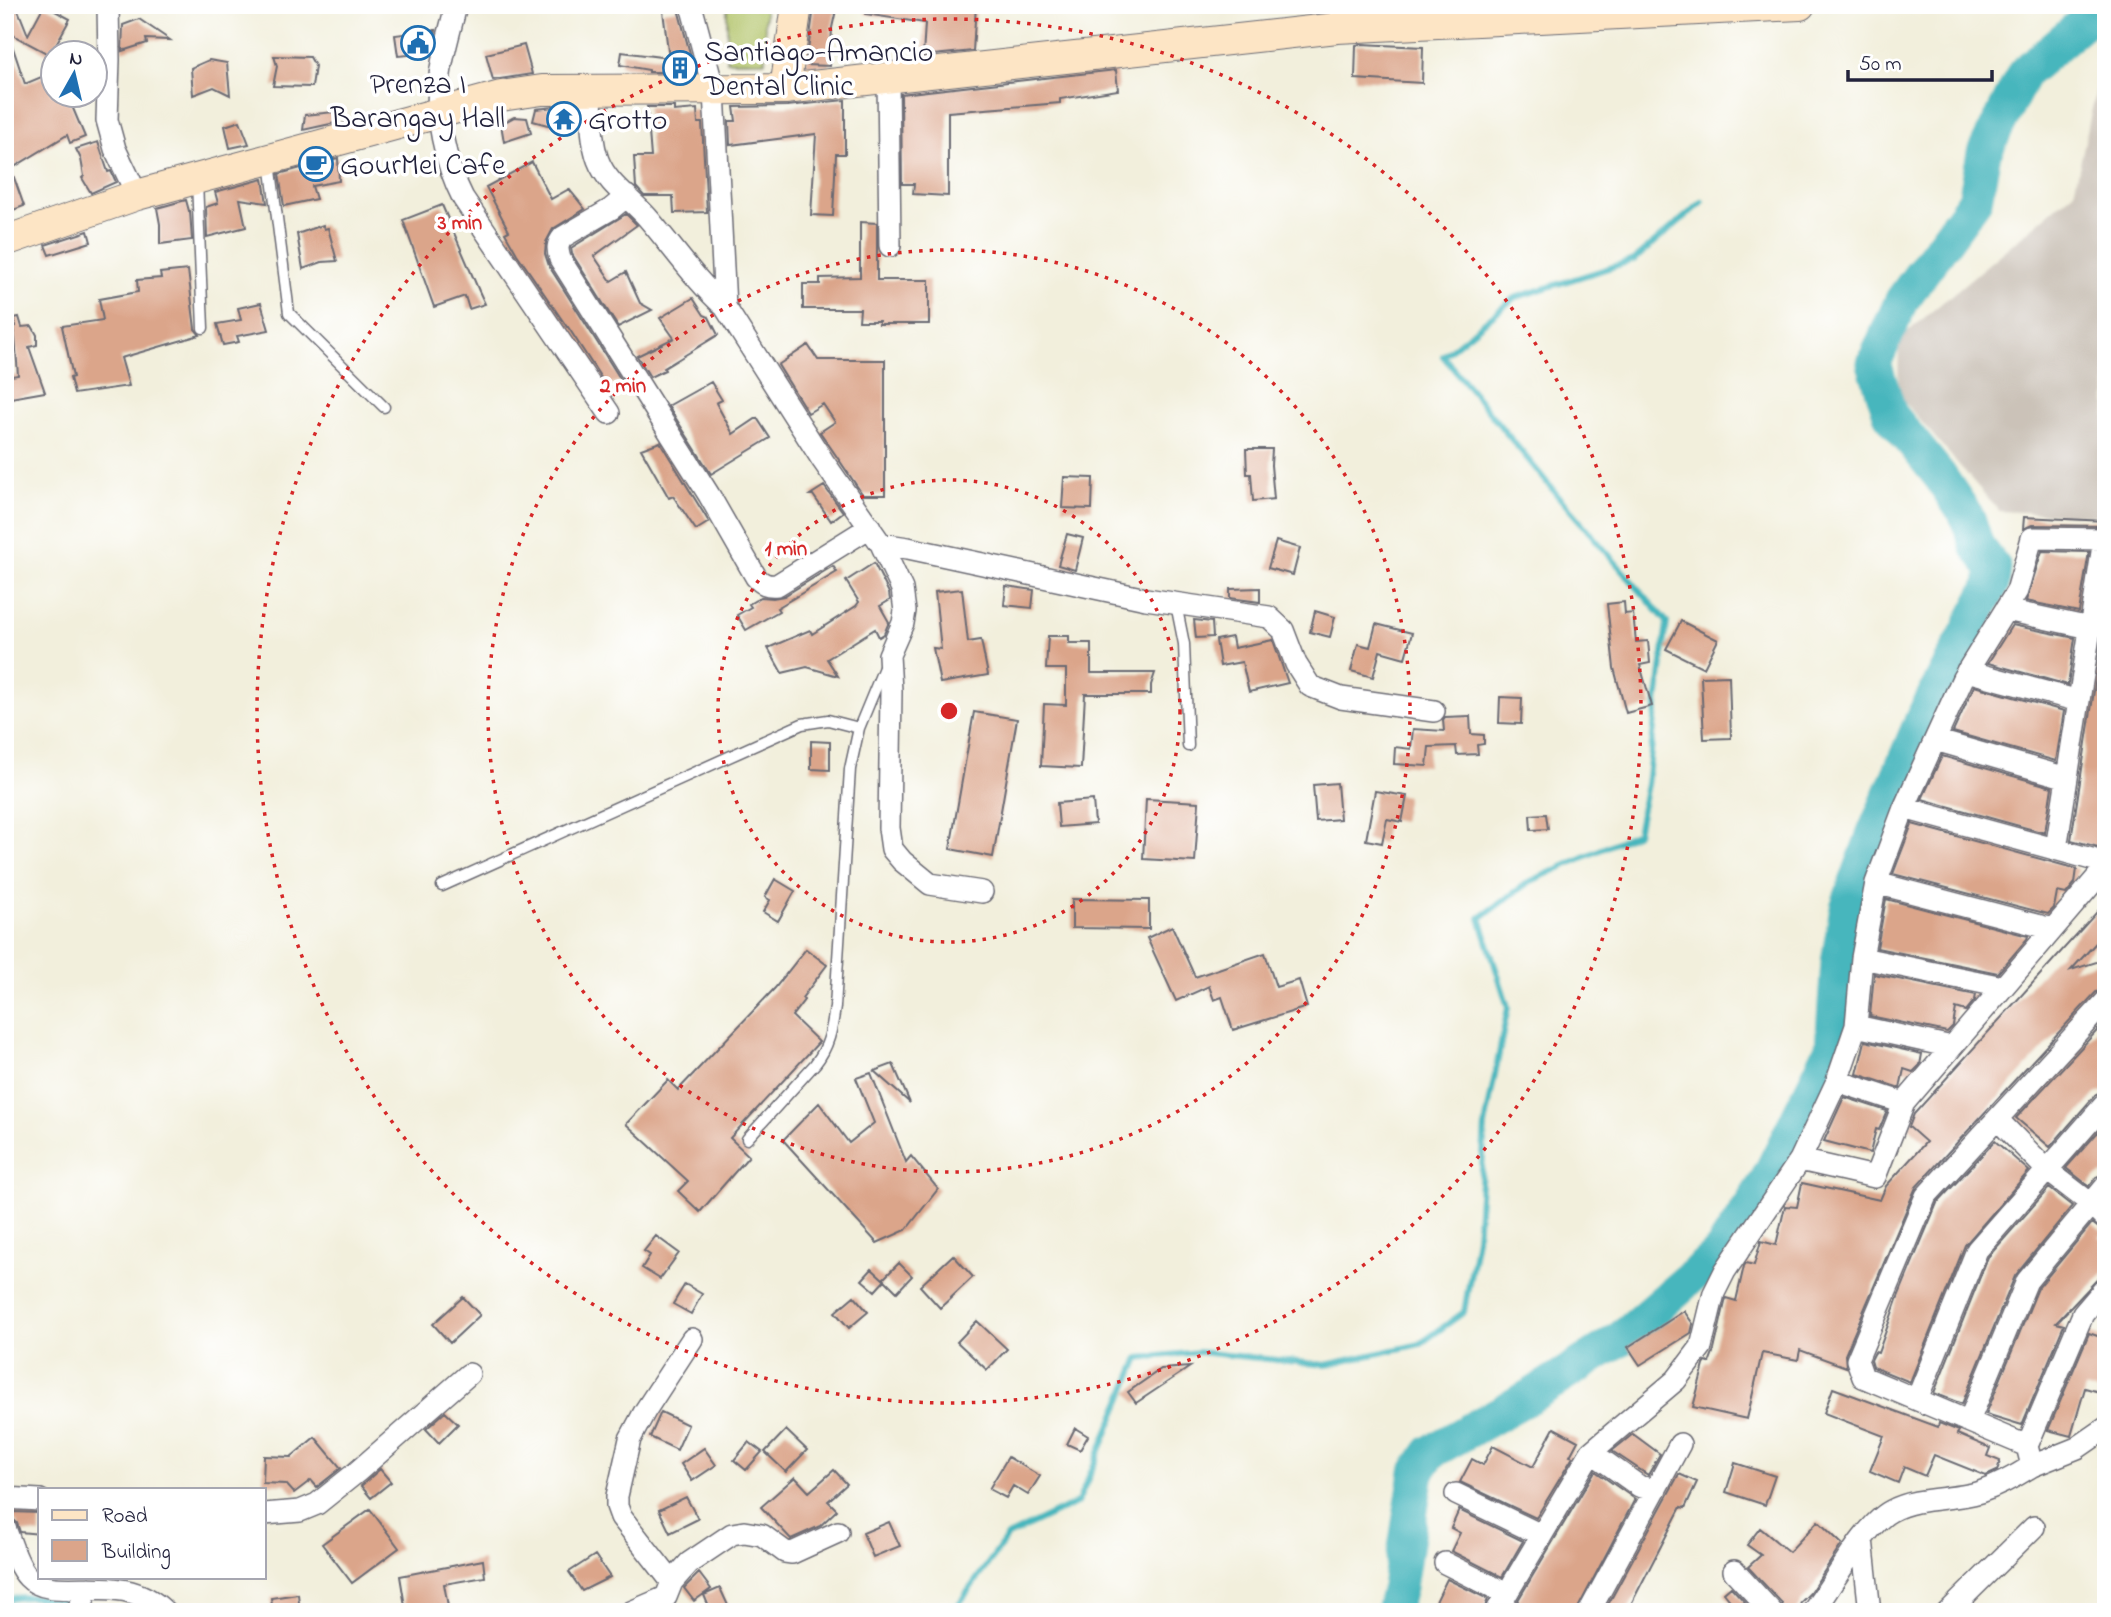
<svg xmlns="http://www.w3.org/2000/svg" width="2111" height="1617" viewBox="0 0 2111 1617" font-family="'Indie Flower',sans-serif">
<rect width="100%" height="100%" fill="#fff"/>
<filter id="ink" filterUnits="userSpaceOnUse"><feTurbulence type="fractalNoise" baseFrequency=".0143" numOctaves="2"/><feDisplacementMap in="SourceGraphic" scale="14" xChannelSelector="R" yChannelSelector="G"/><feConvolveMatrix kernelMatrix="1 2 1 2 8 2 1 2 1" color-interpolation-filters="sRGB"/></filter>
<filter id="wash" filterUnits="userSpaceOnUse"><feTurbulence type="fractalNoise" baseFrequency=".00686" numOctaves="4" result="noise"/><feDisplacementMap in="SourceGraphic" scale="28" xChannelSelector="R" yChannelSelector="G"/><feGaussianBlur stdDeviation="1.57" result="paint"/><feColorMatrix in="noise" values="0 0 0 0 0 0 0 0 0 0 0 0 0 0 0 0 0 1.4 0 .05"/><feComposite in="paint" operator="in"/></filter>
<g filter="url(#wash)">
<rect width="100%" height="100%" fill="#f2efdc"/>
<path fill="#cbc2b8" d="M1316 5H1511L1317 14Z
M2106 44V516L1999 511 1898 395 1899 339 2074 192Z"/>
<path fill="#b1c367" stroke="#6a7251" stroke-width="2" d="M727 5H765V61H727Z"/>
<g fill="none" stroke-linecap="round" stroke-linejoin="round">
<path stroke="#47b6bd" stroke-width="6" d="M5 1601C34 1590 79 1605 109 1612
M953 1612 1008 1536 1078 1502 1139 1358 1199 1352 1326 1365 1420 1344 1464 1312 1477 1238 1485 1126 1508 1007 1480 918 1529 882 1637 833 1647 784 1667 622 1558 496 1443 356 1514 298 1634 260 1702 202"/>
<path stroke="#47b6bd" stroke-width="35" d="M1393 1612 1399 1587 1417 1472 1431 1452 1534 1394 1620 1339 1720 1252 1766 1182 1832 1048 1838 962 1847 908 1873 836 1923 717 1992 585 1994 568 1977 546 1968 518 1939 475 1890 414 1874 363 1902 300 1975 200 1984 153 2024 73 2104 5"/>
</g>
<g id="blocks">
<path fill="#dba58a" d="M5 5H16L28 35 44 5 70 19 50 55 5 31Z
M866 5H976L973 51 923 56 925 23 865 14Z
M814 7 836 10 832 28 830 66 806 65Z
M678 9 695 72H649V70L620 65 622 52 669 58 663 11Z
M139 19 170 40 146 39 147 43 122 51 123 25Z
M436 30 431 53 398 56 395 35Z
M8 33 25 84 46 75 52 94H67L85 137 70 143 67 135 11 169 24 206 5 213V34Z
M1361 44 1423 47 1422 83 1355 79 1356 45Z
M524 45 532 74 493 80 486 54Z
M274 56 310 57 315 66 312 87 273 86 277 66Z
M209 60 227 63 230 95 214 87 193 95 191 68Z
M1116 70 1118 90 1060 99V103L948 112V196L913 194 914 184H902L901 94Z
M845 100V154H836L833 216 811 215 816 134 730 145 729 121H736L734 107 787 106Z
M555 107 578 115 551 126 533 121 536 109Z
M647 107H674V111L697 109 698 123H702L707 212 674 213 673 196H644L636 187 634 157H651Z
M334 112 335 123 303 130 305 115Z
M514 117 527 118 531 133 504 142 501 124Z
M240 121 249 144 230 148 225 126Z
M98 142 108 172 111 171 116 182 91 193 82 178 84 176 81 159 76 149Z
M338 158 339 181 312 186 316 199 284 206 279 174Z
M532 162 551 199 569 189 585 209 553 229 546 242 545 254 549 266 621 380 607 387 568 327H567L517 254 505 233 509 231 486 187Z
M263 179 267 203 240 199 246 227 207 237 206 207 218 203 215 192Z
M186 200 189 211H190L192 240 160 244V224L157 208Z
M442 205 479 291 485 304 469 309 465 296 434 307 403 220Z
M626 214 637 225 594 256 611 281 626 272 640 303 652 310 618 327 572 254 571 248Z
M860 222 877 223V280H929V324H879V321H859L860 309H803V284H820V278L860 277Z
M323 225 324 229 328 228 337 261 322 262 303 269 297 234Z
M88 231 91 242 49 255 45 245Z
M188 270 195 329 200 335 121 358 129 386 74 394 70 378 73 377 62 326 103 320 99 299 138 292 137 280 161 278 160 273Z
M693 298 704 315 709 317 718 335 664 368 665 370 650 377 637 356 674 338 660 318Z
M261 303 269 330 237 336 239 342 223 345 217 324 241 320 238 308Z
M19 317 22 327 32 326 37 335V345L29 347 45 392 5 399V377L18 375 15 337 13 328 15 327 14 318Z
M808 345 818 360H885V495H863L820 432 835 422 823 404 808 413 778 365Z
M711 382 722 400 716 403 733 434 757 418 770 438 711 474 668 406Z
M660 442 709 522 696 530 673 496 669 498 641 449Z
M1246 449H1272L1271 465 1274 499 1253 501 1251 474H1247Z
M1064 477 1093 478 1092 509 1062 508Z
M824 486 843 512 831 521 813 495H810Z
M2024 517 2106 521V526L2032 525 2023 529Z
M1067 534 1083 538 1075 570 1058 565Z
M1276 541 1300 548 1293 575 1268 568Z
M2042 551 2089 552 2079 612 2026 601Z
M874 563 889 593 890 600 880 606 889 622 884 634 879 637 875 629 827 659 838 676 807 667 782 673 768 648 810 630 812 634 856 606 859 602 846 581Z
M833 566 837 572 777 608 779 611 746 630 737 615 751 607 749 604 761 597 773 598 784 596Z
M1006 586 1034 590 1032 608 1004 605Z
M1260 588V602L1230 598V589Z
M962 589 968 642 981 640 988 675 940 683 933 648 941 649 935 592Z
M1624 602 1625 614 1633 613 1636 642 1648 641 1650 663 1640 665 1652 706 1626 713 1614 668 1607 604Z
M1315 611 1335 617 1330 637 1310 632Z
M2106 613 2105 778 2106 849 2071 840Z
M1194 620 1212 622 1213 637 1196 638Z
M1681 621 1718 640 1704 668 1666 649Z
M1376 624 1412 633 1405 658 1380 651 1373 677 1351 671 1358 644 1370 647Z
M2012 625 2075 638 2068 685 1988 663Z
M1048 636H1069V643H1091V673H1155L1151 685V694H1085L1081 768 1041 766 1044 704 1066 705V669H1046Z
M1232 637 1234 648 1273 640 1288 683 1249 692 1242 662 1220 666 1216 640Z
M1729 676 1731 738 1704 739 1701 677Z
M1974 686 2064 711 2056 761 1953 732Z
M1500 697 1522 698 1521 724 1499 723Z
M974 712 1017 719 993 857 950 849Z
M1470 716 1471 734 1484 735V744L1477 745 1478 754 1457 755 1456 746 1429 747 1427 766 1394 764 1395 747 1411 749 1413 729 1444 731 1443 720 1445 717Z
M811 741 830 742V770L811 769Z
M1942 756 2052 787 2045 833 1922 799Z
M1337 783 1340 819 1316 821 1313 785Z
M1375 791 1407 796 1402 822 1387 819 1382 843 1366 840Z
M1146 799 1199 802 1195 862 1143 859Z
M1093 800 1095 824 1059 827 1057 803Z
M1546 814 1548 829 1531 830 1530 815Z
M1912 824 2077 869 2075 883 2066 894 2057 892 2054 908 2048 914 1893 874Z
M775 879 795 891 778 921 763 912 770 900 765 897Z
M1072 899 1149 900V929L1072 928Z
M1886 899 2028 936 2027 939 1998 973 1877 948Z
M2106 902V932L2071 970 2106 959V988L2096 992 1916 1187 1845 1355 1846 1367 1800 1350 1798 1360 1762 1353 1747 1419 1693 1407 1704 1365 1706 1362 1709 1363 1714 1350 1726 1298 1736 1301 1744 1266 1746 1263 1754 1265 1761 1241 1776 1245 1785 1206 1797 1207 1802 1183 1880 1200 1886 1186 1926 1142 1909 1127 1914 1114Z
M1172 926 1195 977 1265 953 1276 987 1299 980 1307 1007 1233 1030 1222 997 1214 1000 1209 986 1176 1001 1147 938Z
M806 949 827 965 802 998 804 1000 792 1016 819 1042 730 1138 749 1156 700 1212 678 1191 688 1181 626 1124 668 1080 678 1090 775 988Z
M1874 974 1976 995 1975 1000 1966 1011 1956 1008 1953 1026 1947 1032 1870 1016Z
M2106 1021V1090L2096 1094 2050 1147 2016 1118Z
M1865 1041 1922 1054 1920 1065 1913 1072 1904 1069 1900 1088 1857 1074Z
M893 1064 910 1103 874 1071Z
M871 1073 906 1162 911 1156 938 1189 906 1230 877 1243 783 1140 819 1103 849 1143 874 1123 856 1078Z
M1844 1097 1887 1111 1879 1130 1876 1129 1870 1153 1824 1141Z
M2106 1123V1173L2096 1177 2089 1186 2066 1168Z
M1995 1141 2029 1171 1965 1245 1910 1382 1873 1367 1871 1360 1875 1352 1878 1353 1898 1297 1937 1203Z
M2049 1188 2072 1206 2015 1276 1962 1404 1934 1393 1988 1257Z
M2092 1223 2104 1232 2099 1238 2106 1243V1270L2056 1323 2064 1325 2022 1425 1986 1414 2038 1288Z
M656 1236 679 1253 660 1279 642 1268 650 1255 644 1251Z
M953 1255 973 1277 940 1308 920 1286Z
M899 1263 912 1276 897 1292 885 1280 875 1291 862 1280 872 1269 883 1279Z
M685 1284 702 1294 691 1314 673 1304Z
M854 1296 868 1312 849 1328 835 1312Z
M463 1297 480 1315 450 1343 433 1324Z
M1684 1311 1693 1324 1691 1333 1640 1365 1628 1347Z
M977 1321 1007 1349 987 1370 957 1342Z
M2089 1333 2106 1339V1394L2085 1388 2071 1436 2048 1430Z
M1190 1367 1136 1403 1128 1392 1161 1369Z
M1833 1388 1938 1427 1939 1423 1959 1431 1957 1434 1990 1448 1987 1456 2000 1461 1997 1471 1986 1476 1934 1455 1925 1476 1904 1467 1898 1483 1870 1471 1884 1436 1824 1413Z
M445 1412 458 1424 439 1443 426 1429Z
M661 1412 688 1425 677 1450 650 1437Z
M1075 1428 1088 1436 1080 1450 1067 1444Z
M1554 1428 1578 1441 1570 1456 1573 1457 1536 1518 1460 1482 1472 1459 1483 1465 1493 1446 1533 1467Z
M786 1430 807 1450 786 1472 765 1452Z
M1633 1434 1660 1454 1648 1475 1612 1451Z
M315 1437 341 1468 317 1487 311 1480 294 1493 286 1484 263 1483 264 1456 291 1457Z
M749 1442 762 1452 746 1470 734 1460Z
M704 1448 716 1465 692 1481 681 1464Z
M1008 1457 1040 1476 1028 1495 1013 1486 1006 1498 989 1489Z
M1735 1463 1775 1476 1765 1505 1726 1492Z
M380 1469 391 1482 371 1498 361 1486Z
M834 1470 847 1484 828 1501 837 1510 820 1526 791 1539 761 1507 795 1477 809 1492Z
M1595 1471 1635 1499 1576 1612H1511Z
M1679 1474 1697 1482 1685 1508 1681 1507 1627 1612H1604Z
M686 1497 698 1519 670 1533 659 1510Z
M370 1509 399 1548 352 1583 322 1544Z
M1459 1510 1523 1541 1502 1577 1451 1551 1460 1533 1451 1528Z
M12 1512 40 1513V1534L20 1532 17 1523 11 1517Z
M1818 1521 1842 1544 1810 1593 1801 1602 1800 1606 1795 1612H1785L1782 1603 1748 1567 1761 1555 1747 1545 1760 1528 1789 1552Z
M889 1522 900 1546 873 1557 863 1533Z
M595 1555 610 1577 582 1591 569 1572Z
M483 1560 485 1577 444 1584 449 1612H406L400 1576Z
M699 1573 711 1589 694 1601 684 1588Z
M1447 1579 1488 1599 1483 1612H1431Z
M1731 1587 1754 1612H1720L1732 1603 1724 1593Z
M720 1588 731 1612H711L704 1595Z
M298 1594 300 1612H273L271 1598Z"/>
</g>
</g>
<g filter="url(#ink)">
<use href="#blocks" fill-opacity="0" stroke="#6b6a73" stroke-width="2"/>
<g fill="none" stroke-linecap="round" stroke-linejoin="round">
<g stroke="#6b6a73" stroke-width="13">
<path id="lane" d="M1335 5 1337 25
M270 162 289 313 384 407
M197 181 203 328
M1176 604 1184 644 1188 746
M442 886 802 724 828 720 859 728
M747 1139 815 1064C829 1047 832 1029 835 1007L850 769 859 728 885 665"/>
</g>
<g stroke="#6b6a73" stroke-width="24">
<path id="street" d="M108 5 109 60 107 120 115 149 137 195
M456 5C451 28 443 52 440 75 434 114 445 163 463 198L609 413
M691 5 714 91 725 307
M888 78 890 246
M591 90C592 112 590 138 598 160 607 184 630 198 647 217 673 247 695 280 725 307L823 461 881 544 902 589 905 611 903 623 889 655 891 691 889 828 892 849 902 861 930 884 982 892
M627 196 611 209 563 237C557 244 557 249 560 259L709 495 756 577C762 584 767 586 777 585L870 527
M881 544 908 548 1146 599 1269 617 1283 630 1296 664 1310 686 1341 698 1434 711
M2006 610 2090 628
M1967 671 2079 701
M1935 740 2067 778
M1904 808 2106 863
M2056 849 2104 539
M1876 883 2052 929
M1862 958 2003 987
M1856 1026 1952 1047
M1837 1081 1904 1103
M1998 1120 2047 1170 2090 1203 2106 1219
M1800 1160 1875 1177 1904 1103 2106 867
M1917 1399 1977 1250 2106 1103
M1969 1421 2027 1281 2106 1186
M2027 1446 1863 1377 1857 1360 1926 1196 2106 1001
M1591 1452 1639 1486 1654 1490
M2032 1466 2077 1448 2106 1428
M1456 1494 1541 1535
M5 1498 40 1500
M264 1514 300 1511 317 1504 357 1472 469 1374
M5 1528C11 1543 17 1566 28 1577 54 1605 122 1567 165 1612
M1862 1539 1870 1612
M1445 1563 1505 1593
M1734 1571 1772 1612
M672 1582 621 1517 617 1506V1496L630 1439 645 1411 692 1339
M74 1612 78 1610 89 1588
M631 1612 666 1597 672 1582 689 1563 732 1534 744 1532 762 1535 785 1552 792 1553 838 1532
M1496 1612 1591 1452 1676 1380 1701 1347 1714 1293 1725 1271 1800 1160 1837 1081 1856 1026 1862 958 1876 883 1904 808 1963 678 2017 591 2032 538 2106 539
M1589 1612 1680 1444
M1812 1612C1833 1586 1863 1526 1891 1511 1919 1496 1951 1501 1980 1492 1998 1486 2016 1476 2032 1466L2027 1446 2083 1314 2106 1287
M1948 1612 2034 1527"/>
</g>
<g stroke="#6b6a73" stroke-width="32">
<path id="secondary" d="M785 89 797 5
M5 241 137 195 501 96 542 90 785 89 1337 28 1800 5"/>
</g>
<use href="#lane" stroke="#fff" stroke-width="10"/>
<use href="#street" stroke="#fff" stroke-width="21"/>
<use href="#secondary" stroke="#fde5c5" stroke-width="30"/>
</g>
</g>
<g fill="none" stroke="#d62828" stroke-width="3.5" stroke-dasharray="3.5 7">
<circle cx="949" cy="711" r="231"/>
<circle cx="949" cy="711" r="461"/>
<circle cx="949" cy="711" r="692"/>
</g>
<defs>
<g id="civic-ring" transform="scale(1.75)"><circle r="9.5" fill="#fff" stroke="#1f6fb2" stroke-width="1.5"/><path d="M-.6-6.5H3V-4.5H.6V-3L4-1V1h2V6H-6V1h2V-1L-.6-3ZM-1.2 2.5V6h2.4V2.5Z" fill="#1f6fb2"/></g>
<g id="building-ring" transform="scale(1.75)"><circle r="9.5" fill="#fff" stroke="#1f6fb2" stroke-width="1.5"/><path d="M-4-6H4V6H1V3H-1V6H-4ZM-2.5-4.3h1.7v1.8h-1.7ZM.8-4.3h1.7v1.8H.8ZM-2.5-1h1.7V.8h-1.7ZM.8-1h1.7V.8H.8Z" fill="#1f6fb2"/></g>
<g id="temple-ring" transform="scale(1.75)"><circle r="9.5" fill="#fff" stroke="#1f6fb2" stroke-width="1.5"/><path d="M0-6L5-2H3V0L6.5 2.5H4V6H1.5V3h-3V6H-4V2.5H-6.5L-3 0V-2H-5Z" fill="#1f6fb2"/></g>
<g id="cafe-ring" transform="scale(1.75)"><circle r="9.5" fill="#fff" stroke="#1f6fb2" stroke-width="1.5"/><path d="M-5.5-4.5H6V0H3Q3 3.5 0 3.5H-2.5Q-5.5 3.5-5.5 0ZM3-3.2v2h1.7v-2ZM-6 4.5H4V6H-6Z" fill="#1f6fb2"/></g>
</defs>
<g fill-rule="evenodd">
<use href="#civic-ring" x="418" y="43"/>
<use href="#building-ring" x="680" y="68"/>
<use href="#temple-ring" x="564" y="119"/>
<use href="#cafe-ring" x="316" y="164"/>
</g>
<g text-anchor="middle" stroke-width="7" stroke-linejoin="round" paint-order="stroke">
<g font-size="30" fill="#22223b" stroke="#fff" text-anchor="start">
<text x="704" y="61">Santiago-Amancio<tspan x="704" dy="34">Dental Clinic</tspan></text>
<text x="418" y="93" text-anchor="middle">Prenza I<tspan x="418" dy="34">Barangay Hall</tspan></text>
<text x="588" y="129">Grotto</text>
<text x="340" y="174">GourMei Cafe</text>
</g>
</g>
<circle cx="949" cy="711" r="10" fill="#d62828" stroke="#fff" stroke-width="3.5"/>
<g font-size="21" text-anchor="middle" font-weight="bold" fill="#d62828" stroke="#fff" stroke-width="7" stroke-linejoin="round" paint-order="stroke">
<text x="460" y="229">3 min</text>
<text x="623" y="392">2 min</text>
<text x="786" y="555">1 min</text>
</g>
<rect width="2111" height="1617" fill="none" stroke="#fff" stroke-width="28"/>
<rect x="38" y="1488" width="228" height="91" fill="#ffffff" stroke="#a7a7b1" stroke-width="2"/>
<rect x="52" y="1510" width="35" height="10" fill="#fde5c5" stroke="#a7a7b1" stroke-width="2"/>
<text x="102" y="1522" font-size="21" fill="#22223b">Road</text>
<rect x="52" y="1540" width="35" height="21" fill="#dba58a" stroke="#a7a7b1" stroke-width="2"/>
<text x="102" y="1558" font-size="21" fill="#22223b">Building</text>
<g transform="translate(74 74) rotate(8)"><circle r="33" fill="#ffffff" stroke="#a7a7b1" stroke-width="2"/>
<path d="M0-5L12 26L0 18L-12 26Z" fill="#1f6fb2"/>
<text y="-10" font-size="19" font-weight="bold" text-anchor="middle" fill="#22223b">N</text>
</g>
<path d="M1848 70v10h144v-10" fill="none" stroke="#22223b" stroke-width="3.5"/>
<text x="1859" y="70" font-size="21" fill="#22223b" stroke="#ffffff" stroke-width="5" paint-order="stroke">50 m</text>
</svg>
